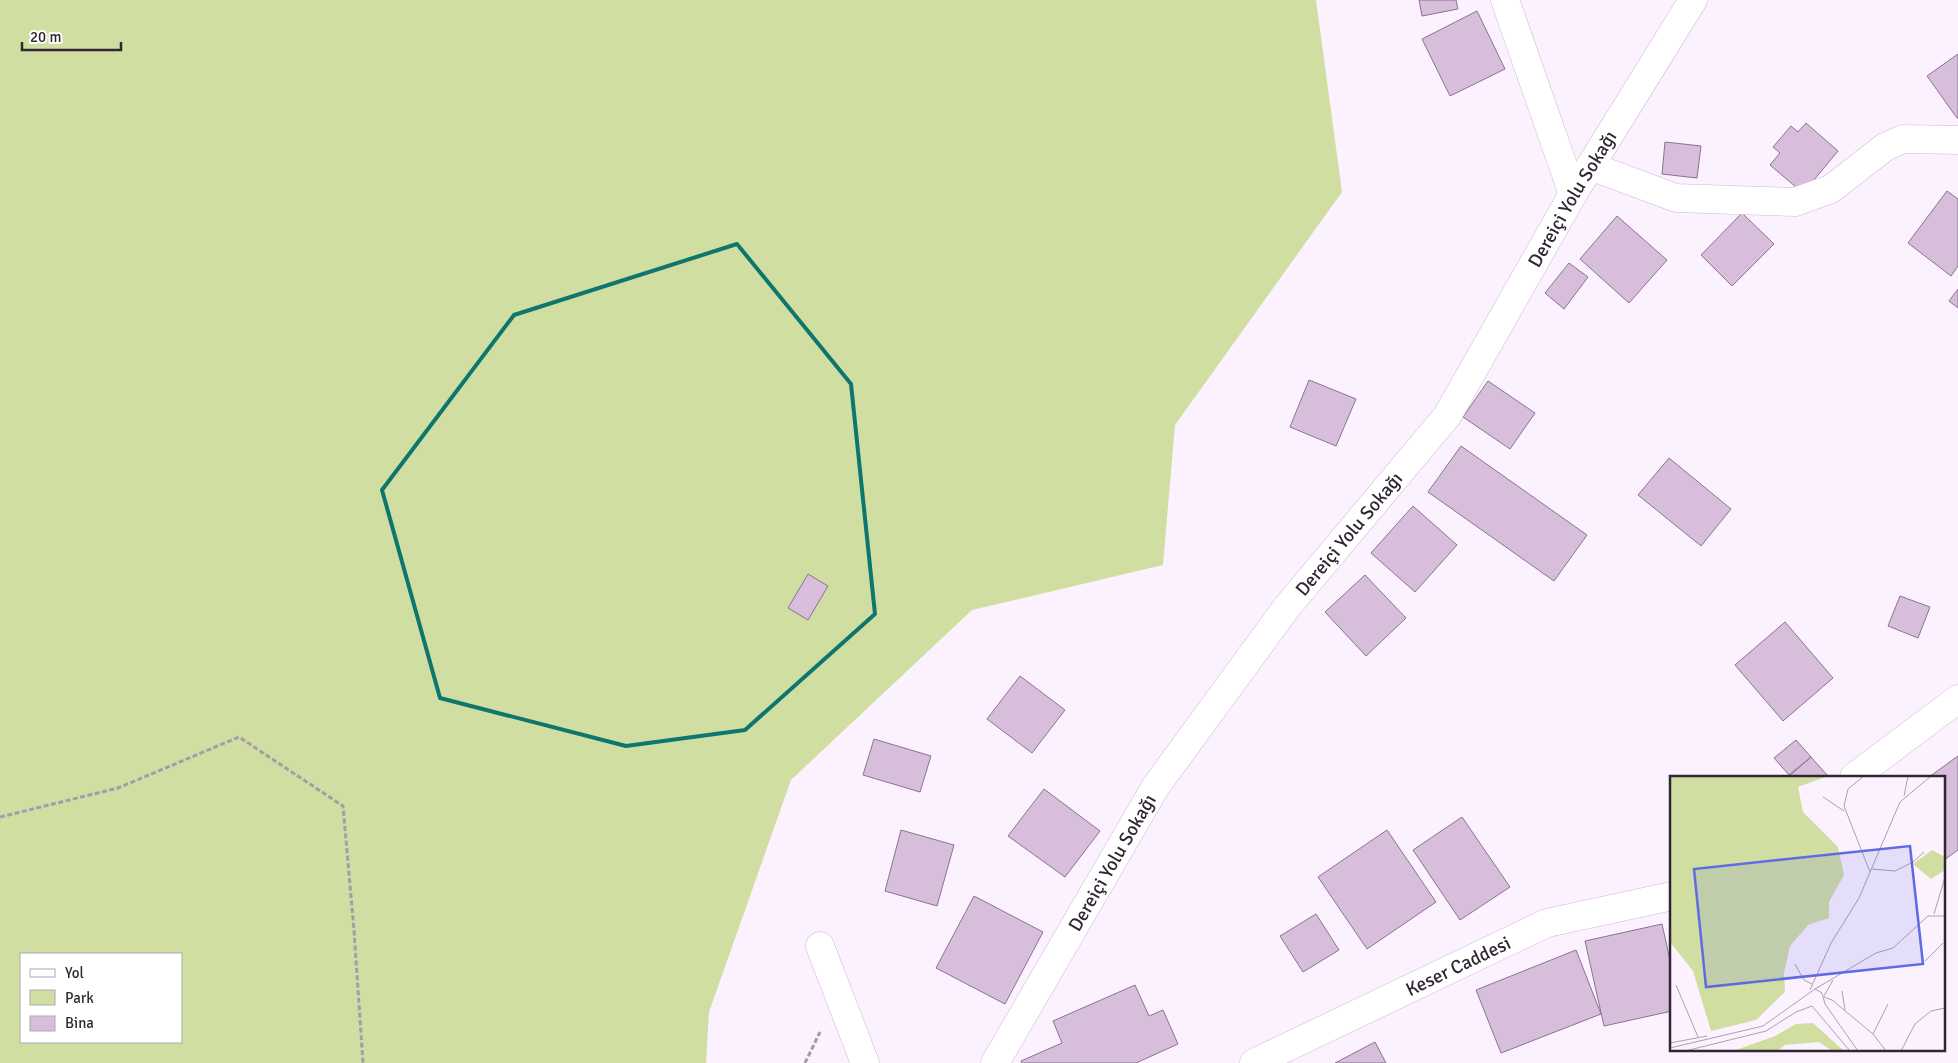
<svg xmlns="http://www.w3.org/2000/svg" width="1958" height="1063" viewBox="0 0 1958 1063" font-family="Signika,sans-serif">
<rect width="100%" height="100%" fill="#fcf2ff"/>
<path fill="#d1dea1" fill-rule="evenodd" d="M0 0H1316L1342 192 1175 425 1163 565 972 610 791 780 709 1012 706 1063H0ZM21 954H181V1042H21Z"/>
<path fill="#d7bfdc" stroke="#89738e" d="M1419 0H1456L1458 9 1422 16Z
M1477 11 1505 69 1450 96 1422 39Z
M1958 54V118H1957L1927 76Z
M1806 123 1838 151 1803 193 1770 165 1780 153 1773 147 1791 126 1798 132Z
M1665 142 1701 146 1697 178 1662 174Z
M1947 191 1958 199V266L1951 276 1908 243Z
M1742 213 1774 244 1732 286 1701 255Z
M1617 216 1667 260 1629 303 1580 259Z
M1569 263 1588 277 1564 309 1545 293Z
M1958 289V308L1949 301Z
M1309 380 1356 399 1336 446 1290 427Z
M1488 381 1535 413 1510 449 1463 417Z
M1461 446 1587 535 1554 581 1428 492Z
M1669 458 1731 509 1701 546 1638 495Z
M1413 506 1457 545 1415 592 1371 553Z
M808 574 828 586 808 620 788 608Z
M1365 575 1406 618 1366 656 1325 612Z
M1900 596 1930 607 1918 638 1888 626Z
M1785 622 1833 678 1783 721 1735 665Z
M1020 676 1065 710 1032 753 987 719Z
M874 739 931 756 920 792 863 775Z
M1796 740 1811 757 1789 775 1774 758Z
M1958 756V850L1944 860V777H1929Z
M1811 757 1827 775 1825 777H1788Z
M1044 789 1100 831 1065 877 1008 836Z
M1462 817 1510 887 1460 920 1413 850Z
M901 830 954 845 937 906 885 891Z
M1387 830 1436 902 1367 949 1318 877Z
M974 896 1043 932 1005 1004 936 968Z
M1316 914 1339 950 1303 972 1280 936Z
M1662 924 1672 969V1011L1604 1026 1585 941Z
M1576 950 1601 1014 1501 1053 1476 990Z
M1135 985 1149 1016 1163 1010 1178 1044 1136 1063H1022L1021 1061 1062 1043 1053 1021Z
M1375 1042 1386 1063H1335Z"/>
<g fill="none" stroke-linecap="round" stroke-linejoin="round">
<g stroke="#cfb7d4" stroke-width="29">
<g id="minor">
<path d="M1505 0 1573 194"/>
<path d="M1590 166 1676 198 1795 202 1831 189 1885 147 1903 139 1958 140"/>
<path d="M1854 777 1958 699"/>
<path d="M820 946 865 1063"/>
<path id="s1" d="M995 1063 1156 786 1287 607 1447 416 1573 194 1693 0"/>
<path id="s2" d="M1254 1063 1547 923 1672 896"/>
</g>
</g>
<path stroke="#a69ca9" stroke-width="3" stroke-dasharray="5 2.5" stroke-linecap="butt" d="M0 817 118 788 239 737 343 806 354 930 363 1063
M805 1063 820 1032"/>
<use href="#minor" stroke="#fff" stroke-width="28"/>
</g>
<path fill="none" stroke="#0f766e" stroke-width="4" stroke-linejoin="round" d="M737 244 851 384 875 614 745 730 626 746 440 698 382 490 514 315Z"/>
<g text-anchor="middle" stroke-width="4" stroke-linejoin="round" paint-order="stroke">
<g font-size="19" fill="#312733" stroke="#fff">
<text dy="7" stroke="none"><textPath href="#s1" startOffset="1042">Dereiçi Yolu Sokağı</textPath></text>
<text dy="7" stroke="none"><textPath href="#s1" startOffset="638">Dereiçi Yolu Sokağı</textPath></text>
<text dy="7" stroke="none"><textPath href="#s1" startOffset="232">Dereiçi Yolu Sokağı</textPath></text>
<text dy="7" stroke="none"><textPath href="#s2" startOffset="226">Keser Caddesi</textPath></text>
</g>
</g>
<g transform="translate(1670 776)">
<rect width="275" height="275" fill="#fcf2ff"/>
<path d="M0 0H158L128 11 133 36 168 71 174 99 159 126V142L138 149 120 170 114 197 115 216 86 244 41 255 23 195 0 166ZM262 74 275 81V94L261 103 243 88ZM143 247 174 275H162L149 266 115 269 107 275H63L105 260 126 248Z" fill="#d1dea1"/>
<path fill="none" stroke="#aba1ad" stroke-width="1" d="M194 0 178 13 174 30 200 96M234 20 238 0M153 21 174 35M202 93 225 95 243 86 254 76M264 138 275 101M275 153V173M255 185 273 167M125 188 134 204 142 208M6 209 28 261M145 213 206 177 223 172 258 140H275M140 214 161 167 189 122 230 26 261 0M172 215 175 234M154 220 163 204M154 221 162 224 203 258 216 275M203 258 218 228M0 267 37 260M0 272 93 250 145 213 152 217 155 228 188 275M15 275 96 255 126 236 142 230 180 275M231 275 245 248 261 235 275 232"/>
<path fill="#606be3" fill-opacity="0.15" stroke="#606be3" stroke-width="2.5" d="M240 70 253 188 36 211 24 93Z"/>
<rect width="275" height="275" fill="none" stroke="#312733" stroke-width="2.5"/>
</g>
<rect x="20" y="953" width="162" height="90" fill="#ffffff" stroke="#ada9ad"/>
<rect x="30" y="969" width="25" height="8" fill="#ffffff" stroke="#ada9ad"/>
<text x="65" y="978" font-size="15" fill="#312733">Yol</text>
<rect x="30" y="990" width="25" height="15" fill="#d1dea1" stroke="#ada9ad"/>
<text x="65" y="1003" font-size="15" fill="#312733">Park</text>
<rect x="30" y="1016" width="25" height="15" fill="#d7bfdc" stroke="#ada9ad"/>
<text x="65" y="1028" font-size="15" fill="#312733">Bina</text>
<path d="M22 42v8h99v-8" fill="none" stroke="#312733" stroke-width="2.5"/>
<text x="30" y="42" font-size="15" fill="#312733" stroke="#ffffff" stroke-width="4" paint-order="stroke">20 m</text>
</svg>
